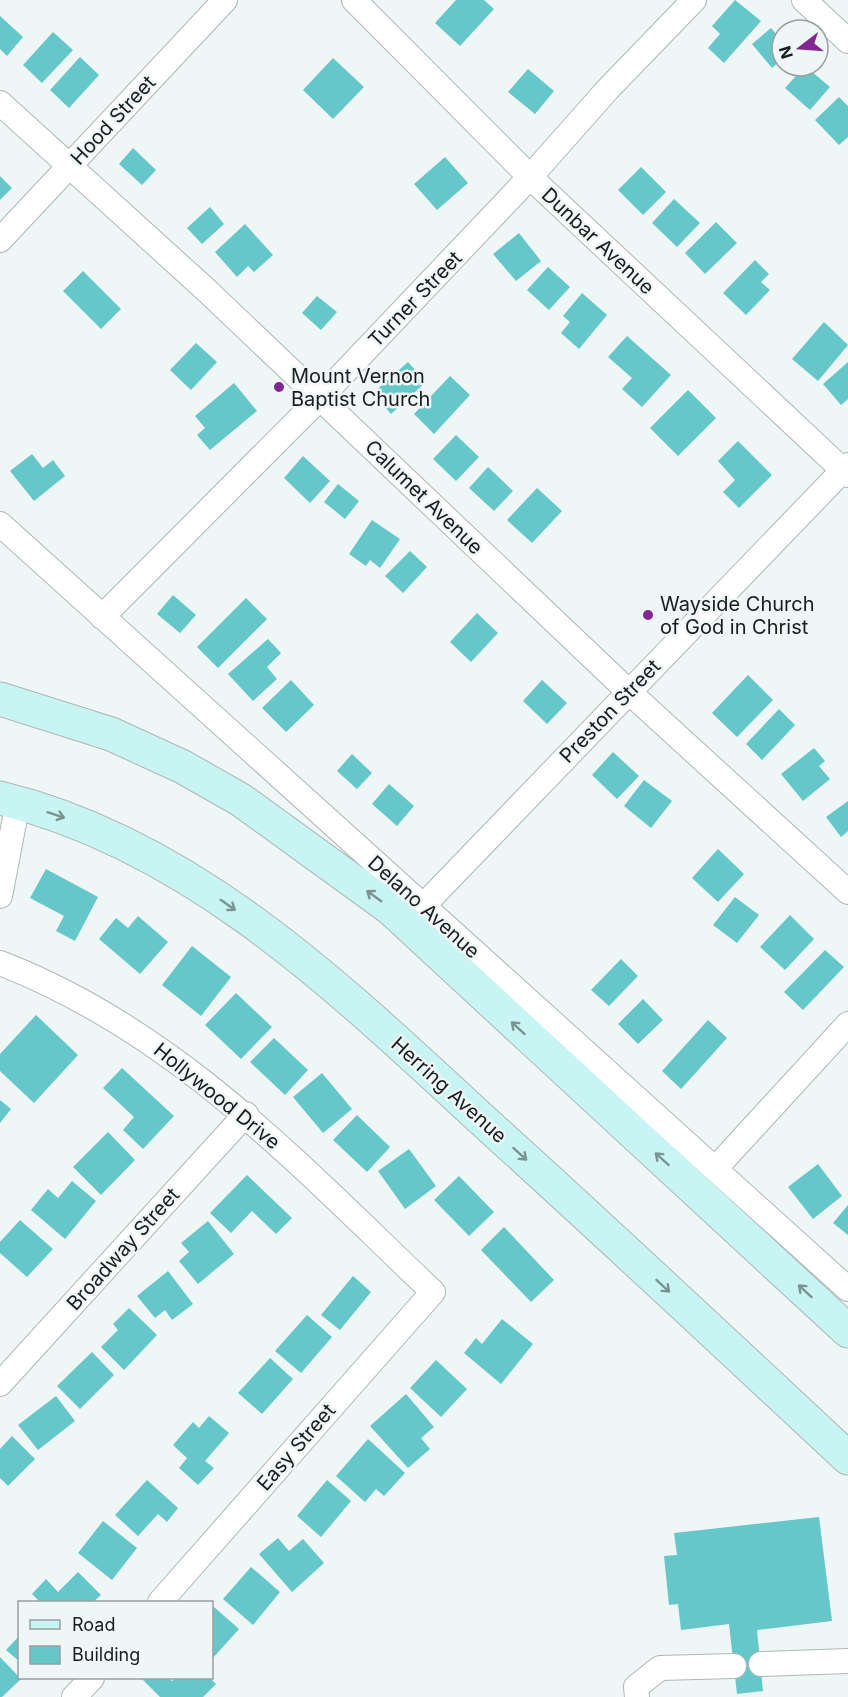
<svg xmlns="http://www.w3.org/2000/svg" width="848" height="1697" viewBox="0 0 848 1697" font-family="Inter,sans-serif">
<rect width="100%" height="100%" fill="#eef6f6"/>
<path fill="#65c7c9" d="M456 0H484L494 9 460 46 435 23Z
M735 0 761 21 724 63 708 48 720 34 712 26Z
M0 16 23 37 7 56 0 49Z
M771 28 782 41V59L772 68 752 44Z
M53 32 73 50 42 83 23 65Z
M80 57 99 75 69 108 50 90Z
M333 58 364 87 333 119 303 90Z
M805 66 830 87 810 110 785 88Z
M528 69 554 91 535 114 508 92Z
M839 97 848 106V137L839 145 815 120Z
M133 148 156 170 142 185 119 164Z
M445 157 468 183 437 210 414 184Z
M641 167 666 192 643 215 618 190Z
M0 176 12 188 0 200Z
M674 199 700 223 677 247 652 223Z
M210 207 224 224 202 244 187 228Z
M716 222 737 243 705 274 685 253Z
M245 224 273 255 254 272 248 266 237 277 215 252Z
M519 233 541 261 516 281 493 254Z
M755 260 769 274 761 282 770 290 746 315 723 293Z
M548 267 570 287 549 310 527 290Z
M83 271 121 309 101 329 63 291Z
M582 293 607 315 579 349 561 333 570 322 563 316Z
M317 296 337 312 321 330 302 313Z
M824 322 848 345 818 381 792 359Z
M627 336 671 375 642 407 622 389 632 378 608 357Z
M196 343 217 362 191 390 170 370Z
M408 362 426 382 391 414 373 393Z
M848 362V399L841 405 823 384Z
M450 376 470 395 434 434 414 414Z
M234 383 257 411 210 450 197 435 205 428 195 416Z
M688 390 716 418 678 456 650 428Z
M456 435 479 457 456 481 433 459Z
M738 441 772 475 739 508 723 492 735 480 718 461Z
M32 454 43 468 53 460 65 476 34 501 10 471Z
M303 456 330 481 310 503 284 478Z
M488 467 513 491 494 511 469 488Z
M338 484 359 501 345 519 324 502Z
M537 488 562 511 532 543 507 520Z
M372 520 400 539 380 568 370 560 366 566 349 554Z
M410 551 427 567 403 593 385 576Z
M173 595 196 615 180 633 157 614Z
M246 598 267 619 218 668 197 647Z
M477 613 498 633 471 662 450 642Z
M268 639 281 653 267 667 277 679 253 701 228 674Z
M748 675 773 700 737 737 712 713Z
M291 680 314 705 286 732 262 708Z
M542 680 567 703 547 724 523 701Z
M779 709 795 725 762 760 746 744Z
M814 748 825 761 819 766 830 779 803 801 781 774Z
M613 752 639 776 617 799 592 775Z
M352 754 372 773 357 789 337 771Z
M644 780 672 801 651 828 624 806Z
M389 784 414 806 397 826 372 804Z
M848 801V831L841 837 826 817Z
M718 849 744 874 718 902 692 878Z
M46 869 98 897 75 941 56 931 64 916 30 898Z
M735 897 759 915 737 943 713 925Z
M790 915 814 939 785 970 760 947Z
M138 916 168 942 140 974 99 939 116 918 128 928Z
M192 946 231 977 201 1016 162 985Z
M825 950 844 967 803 1010 784 992Z
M621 959 638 976 609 1006 591 990Z
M236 993 272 1027 241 1059 205 1025Z
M643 999 663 1020 638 1044 618 1024Z
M36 1015 78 1055 34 1103 0 1071V1054Z
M708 1020 727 1038 681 1089 662 1071Z
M274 1038 308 1070 285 1095 250 1062Z
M122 1068 174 1116 143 1149 123 1130 134 1117 103 1088Z
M322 1073 352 1109 323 1133 293 1097Z
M0 1100 11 1109 0 1123Z
M357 1115 390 1147 367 1172 333 1140Z
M108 1132 135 1160 101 1195 73 1167Z
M409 1149 436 1186 405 1209 378 1171Z
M818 1164 842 1196 813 1219 788 1187Z
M247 1175 292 1218 276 1234 252 1211 231 1233 210 1213Z
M459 1176 494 1212 469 1236 434 1200Z
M72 1181 96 1201 65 1239 31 1210 48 1189 58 1198Z
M848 1205V1235L833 1223Z
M20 1220 53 1249 27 1277 0 1253V1242Z
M208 1221 234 1254 198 1284 179 1261 189 1252 181 1243Z
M504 1227 554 1280 531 1302 481 1250Z
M168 1271 193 1304 172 1320 165 1310 155 1318 137 1296Z
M353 1276 371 1292 340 1330 321 1315Z
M129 1308 157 1335 124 1370 101 1347 118 1330 113 1324Z
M307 1315 332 1337 301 1373 275 1351Z
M502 1319 533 1344 501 1384 464 1353 476 1338 482 1344Z
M92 1352 114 1375 80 1409 57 1386Z
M270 1358 293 1379 262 1414 238 1393Z
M436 1360 467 1389 441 1417 410 1388Z
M406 1394 434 1427 421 1438 430 1449 408 1468 370 1426Z
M56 1396 75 1421 38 1450 18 1425Z
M209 1416 229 1433 205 1461 214 1468 198 1485 179 1468 187 1458 173 1445 193 1422 199 1428Z
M12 1436 35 1459 8 1486 0 1478V1449Z
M368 1439 405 1473 384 1496 376 1489 365 1502 336 1476Z
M147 1480 178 1508 167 1522 158 1514 138 1536 115 1515Z
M327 1480 351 1501 321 1537 297 1516Z
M819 1517 832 1621 757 1630 763 1691 737 1694 729 1624 681 1630 678 1604 669 1605 664 1556 677 1555 674 1533Z
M103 1521 137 1548 112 1580 78 1553Z
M278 1538 289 1551 303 1539 324 1563 292 1592 259 1554Z
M251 1567 280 1592 253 1625 223 1599Z
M78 1572 101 1595 93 1602H40L32 1594 46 1579 58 1592Z
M214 1607 239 1629 212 1659V1610Z
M20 1635V1662L6 1650Z
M0 1657 21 1679 2 1697H0Z
M141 1678H168L172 1681 176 1678H210L216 1684 203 1697H160Z"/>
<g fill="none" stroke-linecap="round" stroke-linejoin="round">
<g stroke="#aeb6b6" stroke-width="26">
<path id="street" d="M354 0 530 177 848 475
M804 0 848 41
M0 103 204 288 629 692 848 892
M0 240 225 0
M0 524 848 1289
M102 617 320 398 530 177 608 89 694 0
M0 896 18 802
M423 906 848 465
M0 963C176 1031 299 1165 433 1292L160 1602
M715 1169 848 1024
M0 1384 246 1114
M761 1664 848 1661
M74 1697 92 1678
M637 1697 636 1687 660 1668 734 1666"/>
</g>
<g stroke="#aeb6b6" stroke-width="35">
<path id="secondary" d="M0 699 111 734 183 767 241 800 390 908 848 1331
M0 798C201 847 352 1001 500 1136 617 1242 732 1350 848 1458"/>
</g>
<use href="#street" stroke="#fff" stroke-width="24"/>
<use href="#secondary" stroke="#c9f4f4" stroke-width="33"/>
</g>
<defs><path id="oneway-shaft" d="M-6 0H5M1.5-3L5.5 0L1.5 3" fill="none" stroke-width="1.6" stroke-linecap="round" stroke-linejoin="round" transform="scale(1.5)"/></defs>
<g stroke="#7a9393">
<use href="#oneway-shaft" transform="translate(56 815) rotate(18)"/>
<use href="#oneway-shaft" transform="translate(374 896) rotate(-144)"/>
<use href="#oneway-shaft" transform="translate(228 905) rotate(35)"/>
<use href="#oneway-shaft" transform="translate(518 1028) rotate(-138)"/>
<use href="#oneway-shaft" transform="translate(520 1154) rotate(42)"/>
<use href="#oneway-shaft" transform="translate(662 1159) rotate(-138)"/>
<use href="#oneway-shaft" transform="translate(663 1286) rotate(43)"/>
<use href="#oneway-shaft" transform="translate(805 1291) rotate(-137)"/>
</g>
<g fill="#842691" stroke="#eef6f6" stroke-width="2">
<circle cx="279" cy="387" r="6"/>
<circle cx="648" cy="615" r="6"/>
</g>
<g text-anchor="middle" stroke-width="5" stroke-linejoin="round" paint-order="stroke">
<g font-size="20" fill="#191c1c" stroke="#eef6f6">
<text transform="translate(113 120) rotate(-47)" y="7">Hood Street</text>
<text transform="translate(598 241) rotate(43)" y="7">Dunbar Avenue</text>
<text transform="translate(415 299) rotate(-46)" y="7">Turner Street</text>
<text transform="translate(424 497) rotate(44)" y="7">Calumet Avenue</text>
<text transform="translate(610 711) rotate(-46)" y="7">Preston Street</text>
<text transform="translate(424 907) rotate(42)" y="7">Delano Avenue</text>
<text transform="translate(449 1090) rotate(42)" y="7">Herring Avenue</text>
<text transform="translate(217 1096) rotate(39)" y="7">Hollywood Drive</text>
<text transform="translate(123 1249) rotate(-48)" y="7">Broadway Street</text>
<text transform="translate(296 1447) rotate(-49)" y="7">Easy Street</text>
</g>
<g font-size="20" fill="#191c1c" stroke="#eef6f6" text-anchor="start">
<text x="291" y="383">Mount Vernon<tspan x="291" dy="23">Baptist Church</tspan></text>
<text x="660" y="611">Wayside Church<tspan x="660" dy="23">of God in Christ</tspan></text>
</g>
</g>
<rect x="18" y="1601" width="195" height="78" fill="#eef6f6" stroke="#999f9f" stroke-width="1.5"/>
<rect x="30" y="1620" width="30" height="9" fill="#c9f4f4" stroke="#999f9f" stroke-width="1.5"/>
<text x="72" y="1631" font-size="18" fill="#191c1c">Road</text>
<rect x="30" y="1646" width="30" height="18" fill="#65c7c9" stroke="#999f9f" stroke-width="1.5"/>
<text x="72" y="1661" font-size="18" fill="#191c1c">Building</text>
<g transform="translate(800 48) rotate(253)"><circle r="28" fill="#eef6f6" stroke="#999f9f" stroke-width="1.5"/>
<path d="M0-4.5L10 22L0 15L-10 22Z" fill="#842691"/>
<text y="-9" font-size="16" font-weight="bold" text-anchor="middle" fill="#191c1c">N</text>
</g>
</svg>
